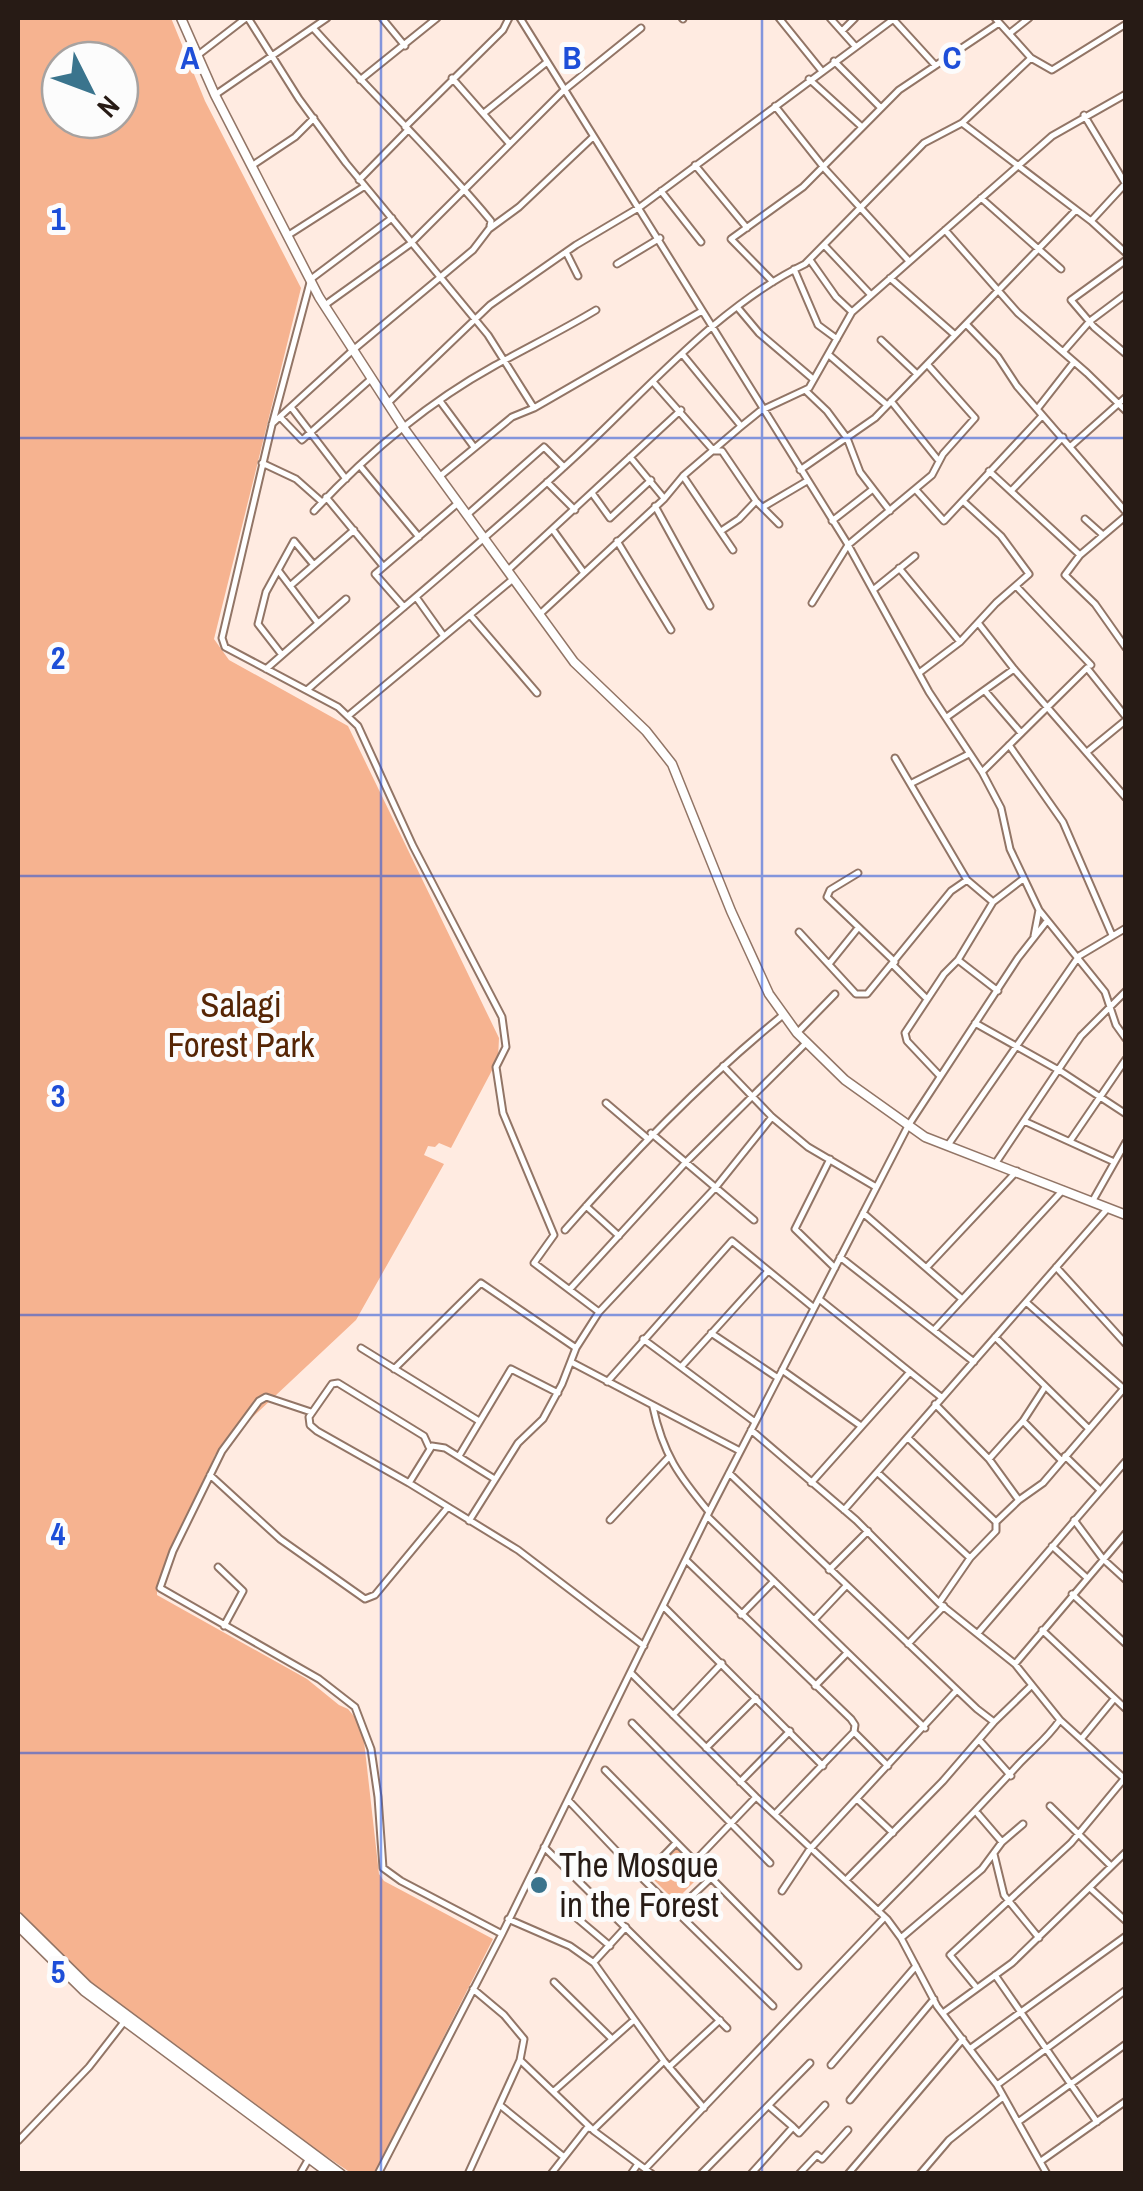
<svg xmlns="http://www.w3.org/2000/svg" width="1143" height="2191" viewBox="0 0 1143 2191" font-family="'Archivo Narrow',sans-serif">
<rect width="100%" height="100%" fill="#ffebe1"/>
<path fill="#f6b390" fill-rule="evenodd" d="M18 18H171L205 101 301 288 214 639 229 660 348 726 499 1038 498 1059 451 1148 439 1143 435 1147 428 1146 424 1155 444 1164 356 1320 223 1445 215 1455 157 1589V1595L307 1679 339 1705 348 1709 358 1721 364 1741 379 1874 384 1881 493 1939 375 2173H351C235 2095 120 2016 18 1920ZM60 60H120V120H60Z
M677 1846 703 1873 675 1901 648 1874Z"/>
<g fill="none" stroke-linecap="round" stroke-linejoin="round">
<g stroke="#927566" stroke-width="9">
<path id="street" d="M248 18 299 99 346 163 488 335 534 408
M382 18 405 46
M520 18 847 543 929 692 982 772 1001 808 1010 849 1039 910 1105 992 1116 1025 1126 1039
M682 18 683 19
M779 18 821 70
M830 18 855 46
M893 19 935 65
M314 29C372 94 436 154 491 221L490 226
M842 31 855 18
M1010 33 1029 18
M198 55 246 18
M1031 58 1052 70 1126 24
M834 61 880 107
M452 78 509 143
M809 79 862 127
M360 80 437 18
M215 95 327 18
M775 106 825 169 909 261
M484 113 547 62
M1084 115 1125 183
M962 123 1091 221 1126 253
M405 127 503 30 509 18
M253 165 295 137 314 118
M695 165 747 228
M359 180 407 131
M661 191 701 242
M981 198 1061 269
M392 218 311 279 272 425 222 638 225 647 338 707 358 726 413 846 502 1017 506 1047 496 1067 503 1113 554 1235 534 1263 599 1312
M1091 221 1126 183
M945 230 1018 313 1087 373 1126 411
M287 236 365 186
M824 245 871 295
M566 252 578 276
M810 260 836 297 852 312
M1126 260 1071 300 1094 327 1126 354
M617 264 660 238
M794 269 818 325 837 339
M890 278 955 335
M773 282 731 239 803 187 899 90 999 23
M325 305 410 244 563 91 641 28
M738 308 759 333 813 379
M966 324 998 357 1017 386 1126 512
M881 340 917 374
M1063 352 1090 321 1126 294
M683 355 741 426
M829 355 887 405
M654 383 714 451H722L756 501 779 524
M805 390 827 411 847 438 860 472 890 511
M440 401 474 447
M891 401 939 461
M389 402 490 305 576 245 640 207 895 18
M291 407 346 479
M1038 408 1074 362
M280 417 302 440 372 378
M272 424 353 350 473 250 489 229 519 207 593 137
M1071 446 1126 397
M630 457 663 497
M262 463 296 479 322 502
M360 466 419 537
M800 470 875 418 1076 210
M989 471 1080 555
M683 476 733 550
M439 477 512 417 534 408 702 311
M547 482 575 510
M916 490 944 521 1042 416
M1011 491 1063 437
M592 493 610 518 651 480
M326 497 383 566
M655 506 710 606
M763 507 807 481
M314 511C366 455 427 403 494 366 528 347 563 330 596 310
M467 515 544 447 564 467
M1126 516 1080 555 1065 575 1095 604 1126 648
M1085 519 1103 535
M832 521 873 489
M553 530 584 573
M721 531 739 519 756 501
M617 541 671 630
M899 568 960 642
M278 570 318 623
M507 571 681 410
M290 586 354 530
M1016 586 1091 665
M873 590 915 556
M416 597 443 635
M812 603 848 545 932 475 943 454 975 418 927 364
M404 607 375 574 458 503
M540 614 664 499 683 476 739 428 760 411 809 388 852 312 1052 136 1126 94
M470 615 537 693
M979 624 1014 669 1126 798
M282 655 258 624 266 592 294 541 314 565
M266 669 346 599
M919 673 960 642 996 603 1029 574 1001 536 963 501
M307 690C397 612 490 536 577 455 648 389 717 307 805 264L924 143 962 123 1031 58 995 18
M985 691 1021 733
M348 716 513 579
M947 717 1014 669
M1009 745 1063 822 1112 935
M1087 752 1126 720
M895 758 967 880 993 902
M982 772 1087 668 1126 717
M912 783 969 754
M858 873 830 890 827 897 895 962
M799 932 856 994H867L951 891 967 880
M1034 936 1039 910
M958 960 998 991
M829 964 858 928
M892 964 927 999
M975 1023 1062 1072 1126 1114
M797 1033 835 994
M723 1066 772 1117 808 1147 876 1187
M939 1075 907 1041 905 1033 944 974 958 960 993 902 1023 879
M606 1103 647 1138
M1024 1121 1112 1161
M651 1133 754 1220
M1070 1141 1126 1059
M948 1145 1079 956 1126 928
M830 1159 795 1229 835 1268
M995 1164 1081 1036 1126 991
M1092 1202 1126 1142
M586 1206 619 1236
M863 1213 962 1299
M565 1230C633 1152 703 1080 783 1015
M840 1257 974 1362
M927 1267 1017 1171
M1056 1267 1126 1344
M570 1289 686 1162 805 1044
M819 1299 941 1397
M1026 1302 1123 1388
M934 1330 1063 1190
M711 1333 778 1378
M995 1337 1088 1428
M643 1339 755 1422
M361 1348 479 1421
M571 1362 740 1451
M681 1367 768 1271
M394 1369 481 1283 576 1348
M782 1370 861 1426
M607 1382 732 1241 814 1308
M935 1404 989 1459 1018 1499
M653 1407C663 1454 679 1476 709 1512
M311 1412 266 1397 259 1401 222 1451 173 1551 160 1588 319 1679 355 1707 371 1749 378 1797 383 1868 401 1881 502 1934
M1023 1421 1061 1460
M751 1430 856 1520 939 1603 1015 1664 1060 1720 1126 1780
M908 1438 996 1522
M429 1447 424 1436 338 1383 332 1384 309 1417 310 1425 317 1431 409 1483 518 1550 644 1646
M459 1456 511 1369 558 1393
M1065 1456 1100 1490
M989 1459 1023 1421 1045 1387
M729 1473 977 1709 994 1722 1030 1687
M878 1473 970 1558
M210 1475 280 1539 365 1599 375 1595 448 1507
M409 1483 432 1446 445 1448 493 1478
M811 1483 910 1372
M844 1510 1108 1208
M707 1516 925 1728
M610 1520 668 1458
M1074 1520 1103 1559 1126 1580
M469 1521 518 1443 543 1419 562 1384 576 1348 599 1312 716 1187 772 1117
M1052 1546 1086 1577
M686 1560 851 1719 855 1725 854 1732 888 1766
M218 1567 243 1591 224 1626
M829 1570 868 1531
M1072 1594 1126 1644
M939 1603 970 1558 996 1531V1522L1019 1500 1043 1483 1126 1386
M663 1606 823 1766
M741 1615 774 1581
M814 1620 846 1586
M1042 1630 1126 1709
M978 1633 1126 1461
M908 1644 944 1606
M1015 1664 1126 1533
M631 1673 756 1797 887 1919 901 1938 937 2006 997 2085 1047 2174
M815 1686 847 1653
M673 1715 722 1663
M632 1723 770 1863
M1082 1738 1114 1699
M980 1741 1011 1776
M706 1748 756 1698
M605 1770 798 1966
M740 1782 790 1731
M857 1799 893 1833
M568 1800 642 1878 773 2006
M1050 1806 1111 1866
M775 1814 854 1732
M978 1814 1002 1842
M544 1847 727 2028
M994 1854 1004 1895 1039 1938
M694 1862 756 1797
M642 1878 676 1843
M846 1880 943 1781 994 1722
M1091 1889 1126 1921
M782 1891 810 1849 957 1690
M677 1910 711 1878
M878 1911C926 1863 972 1815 1018 1765 1033 1749 1046 1740 1060 1720
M572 1914 610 1946
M508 1919 570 1946 594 1963 664 2061 704 2108
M901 1938 982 1869 1002 1842 1023 1824
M594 1962 626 1927
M995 1975 1097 2122
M554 1982 611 2038
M977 1988 950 1955 1071 1843 1124 1779
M943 2013 1012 1963 1126 1852
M971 2048 1126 1936
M520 2060 594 2131 652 2174
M831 2065 916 1966
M669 2067 720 2020
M997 2085 1126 1990
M554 2091 634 2020
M850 2100 934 1999
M501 2106 564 2157
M769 2106 793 2127
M1018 2122 1126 2044
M18 2141 89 2067 124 2022
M1041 2161 1126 2101
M645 2169 884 1918
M300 2174 308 2160
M378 2174 502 1934 709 1512 908 1126 1018 958 1047 921
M468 2174 520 2060 524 2039 504 2015 473 1989
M551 2174 587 2128 594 2129 664 2061
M631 2174 638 2164
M701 2174 810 2063
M751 2174 793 2127 799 2133 825 2105
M799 2174 817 2155 822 2159 848 2130
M848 2174 963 2039
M920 2174 949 2140 1003 2097"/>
</g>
<g stroke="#927566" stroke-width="11">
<path id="secondary" d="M181 18 215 95 319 297 403 427 574 662 646 731 672 764 731 911 769 994 797 1033 845 1080 925 1137 1126 1215
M18 1917 88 1986 341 2174
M18 1926 84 1991 330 2174"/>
</g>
<use href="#street" stroke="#fff" stroke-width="5"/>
<use href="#secondary" stroke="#fff" stroke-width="8"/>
</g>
<path fill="none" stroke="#1d4ed8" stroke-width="2.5" stroke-opacity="0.55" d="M381 18V2174M762 18V2174M18 438H1126M18 876H1126M18 1315H1126M18 1753H1126"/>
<circle fill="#3a748d" stroke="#fcfcfc" stroke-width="4" cx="539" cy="1885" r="10"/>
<g text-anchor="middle" stroke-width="10" stroke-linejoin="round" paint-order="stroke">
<g font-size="35" fill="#562504" stroke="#fcfcfc">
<text x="241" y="1017">Salagi<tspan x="241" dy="40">Forest Park</tspan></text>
</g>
<g font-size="35" fill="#271b15" stroke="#fcfcfc" text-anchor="start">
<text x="559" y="1877">The Mosque<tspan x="559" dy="40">in the Forest</tspan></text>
</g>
</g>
<g font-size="32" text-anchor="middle" font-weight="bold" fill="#1d4ed8" stroke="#fcfcfc" stroke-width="10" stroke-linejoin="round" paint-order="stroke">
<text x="190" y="69">A</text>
<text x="572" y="69">B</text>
<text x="952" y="69">C</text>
<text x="58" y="230">1</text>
<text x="58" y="669">2</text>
<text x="58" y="1107">3</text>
<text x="58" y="1545">4</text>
<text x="58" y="1983">5</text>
</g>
<rect width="1143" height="2191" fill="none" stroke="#271b15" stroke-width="40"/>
<g transform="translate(90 90) rotate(132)"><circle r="48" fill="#fcfcfc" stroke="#a7a2a0" stroke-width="2.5"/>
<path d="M0-8L18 38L0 25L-18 38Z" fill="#3a748d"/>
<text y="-15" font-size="28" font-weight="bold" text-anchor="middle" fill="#271b15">N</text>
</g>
</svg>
